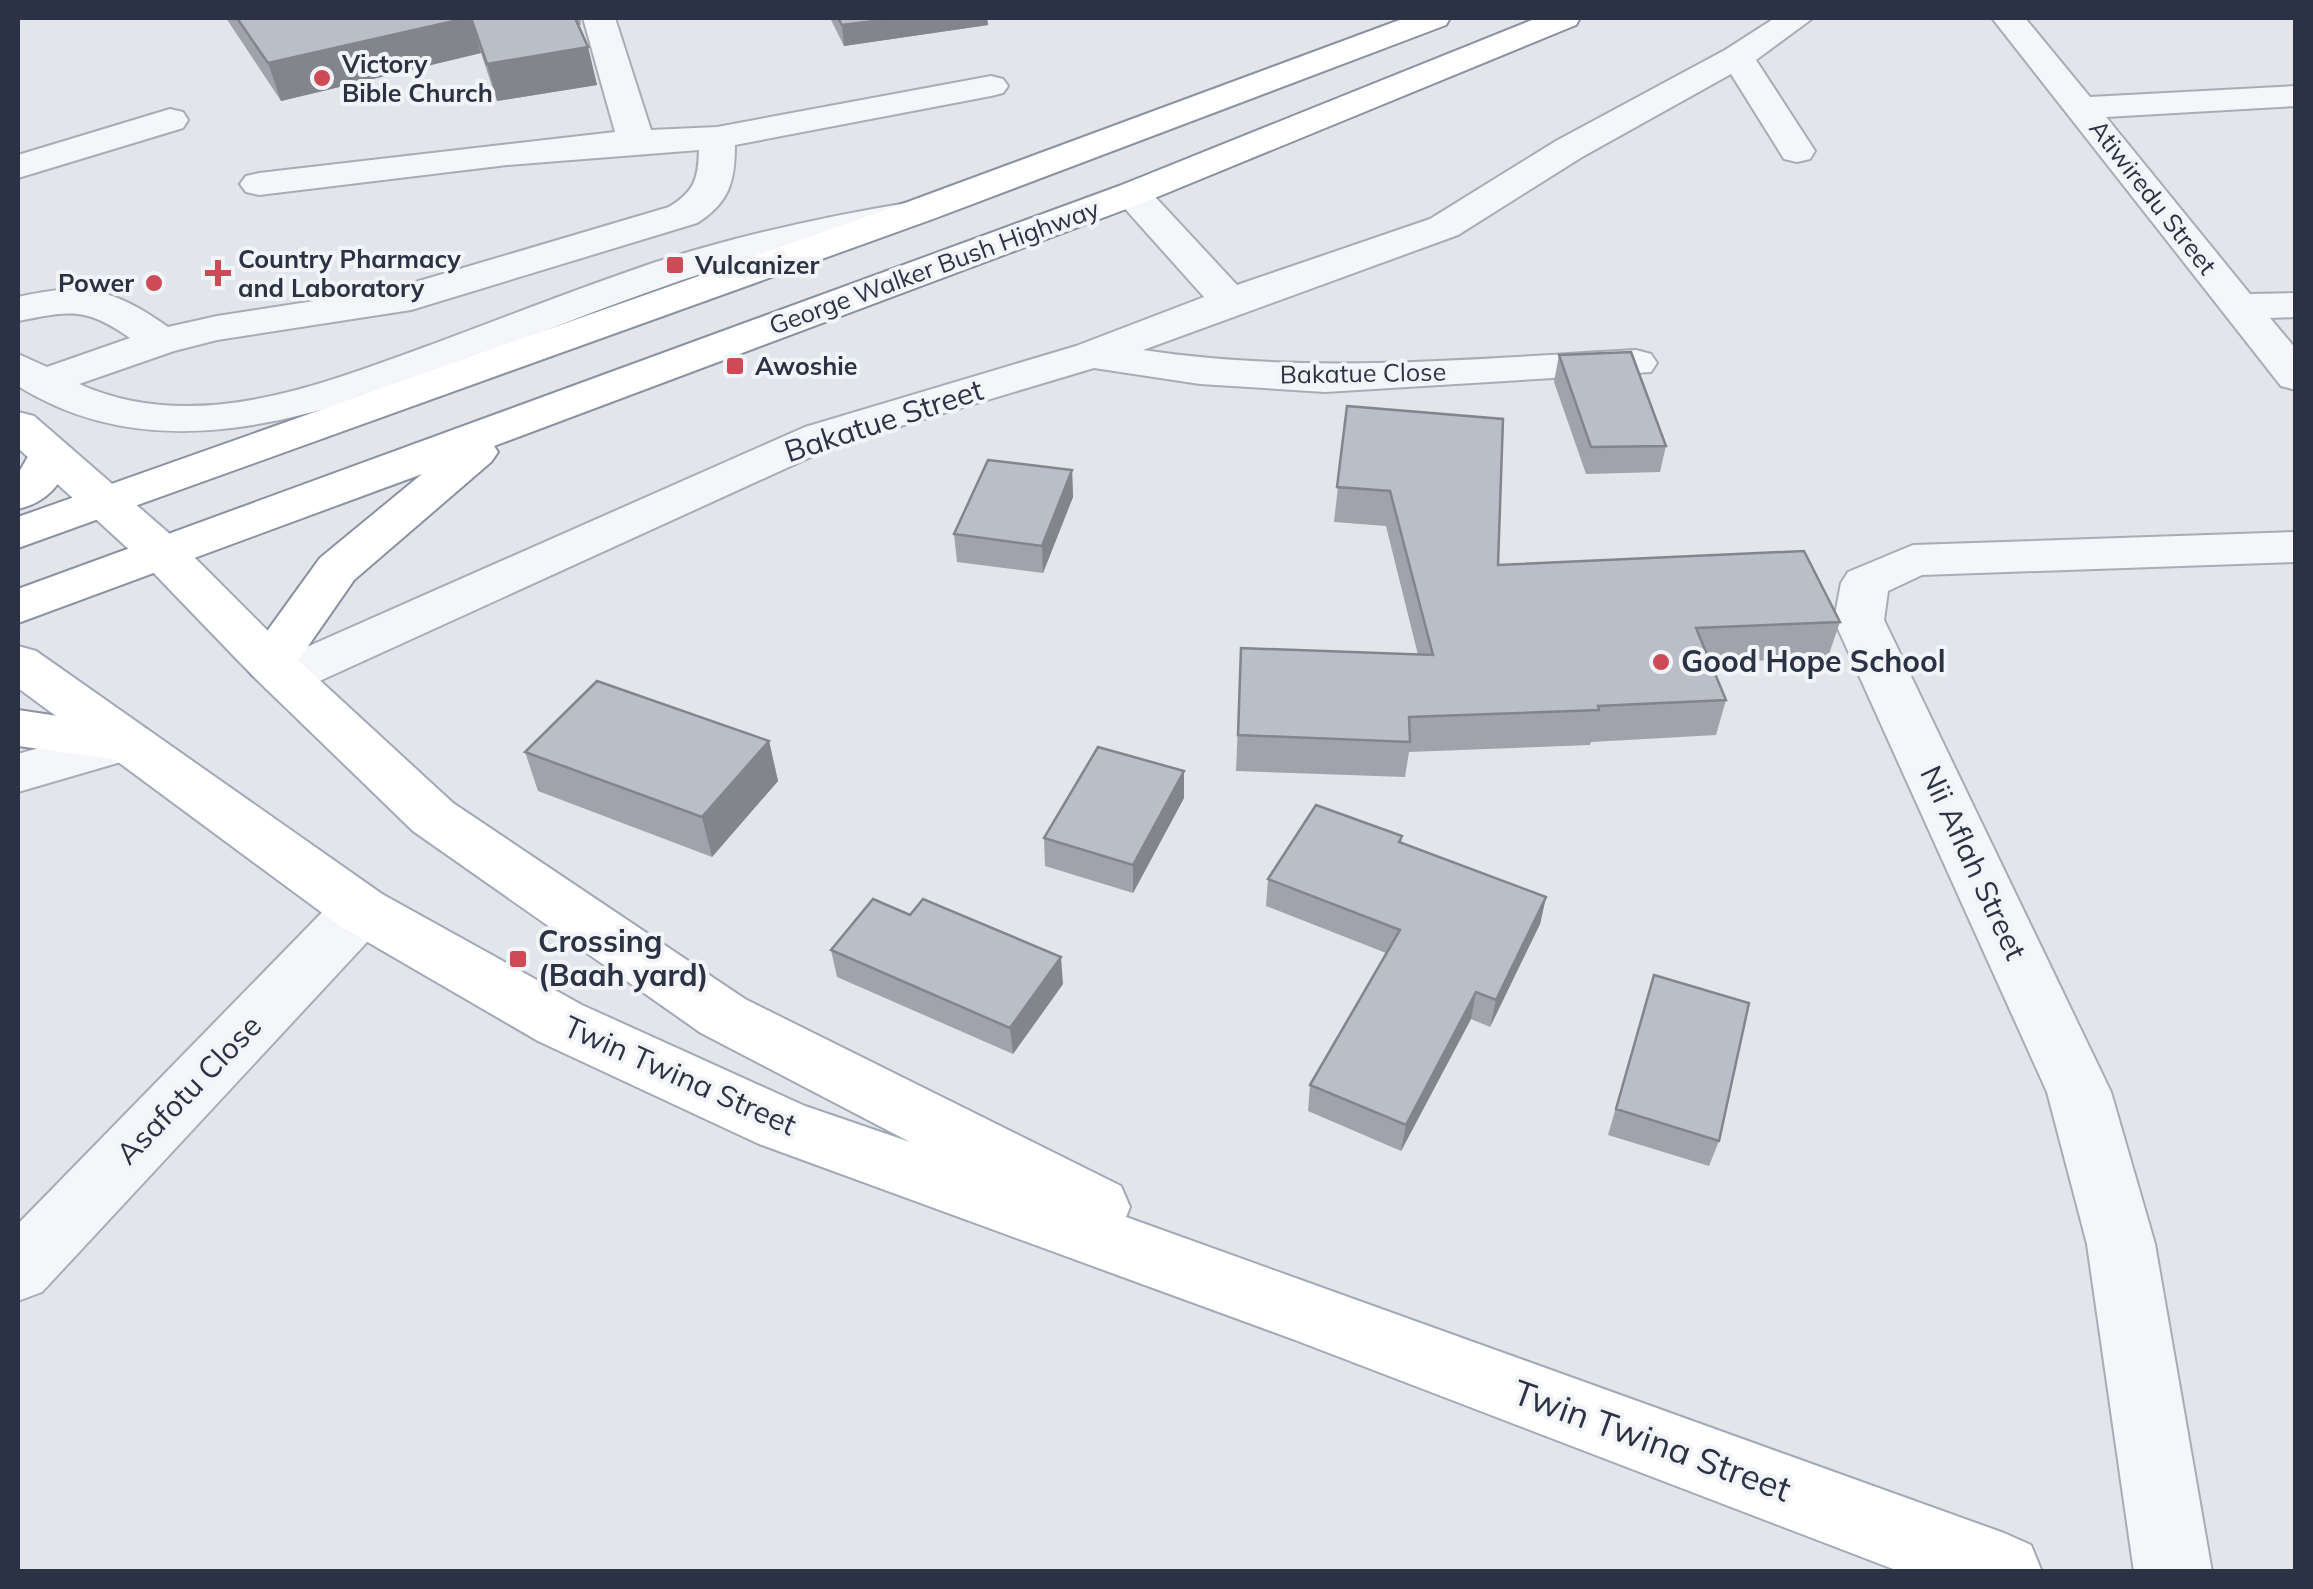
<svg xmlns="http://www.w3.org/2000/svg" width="2313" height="1589" viewBox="0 0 2313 1589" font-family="Mulish,sans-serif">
<rect width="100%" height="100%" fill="#e3e5eb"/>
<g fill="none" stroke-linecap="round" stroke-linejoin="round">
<g stroke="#a8acb5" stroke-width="4">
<path id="minor" d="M583 18H615L651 130 717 127 991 76 1003 79 1008 86 1003 93 991 96 735 145C735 182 729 203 697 223L411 310 217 340 174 351 79 384C193 435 315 387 425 347 501 319 576 289 653 263 738 235 824 217 912 202L926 205 931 213 926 221C844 241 762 253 682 280 603 307 525 339 447 368 308 419 154 471 18 386V354L47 367 130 338C85 306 69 311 18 321V297C83 282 113 288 168 327L217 316 392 289 669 207C695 191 698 179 699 150L507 165 259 195 246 192 240 184 246 176 259 173 615 132Z
M1775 18H1813L1756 60 1815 151 1810 159 1797 162 1784 159 1731 74 1582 157 1458 235 1143 350C1309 375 1469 359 1636 350L1651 354 1657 363 1651 372 1325 392 1200 384 1094 368 837 445 302 689 284 694 266 689 258 677 266 665 805 427 1076 346 1204 297 1119 202 1113 194 1119 186 1132 183 1145 186 1237 285 1430 219 1556 141 1725 50Z
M1992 18H2025L2090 97 2296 86V106L2106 117 2250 294 2296 293V317L2270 318 2296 349V390L2281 386Z
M170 109 183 112 188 120 183 128 18 178V155Z
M2296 532V562L1922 575 1888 591 1884 620 2111 1092 2155 1244 2212 1572H2134L2087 1244 2047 1092 1834 620 1841 583 1848 572 1913 545Z
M126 723 145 729 153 742 145 755 18 792V754Z
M361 888 382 894 390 910 382 926 42 1292 18 1301V1224L340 894Z"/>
</g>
<g stroke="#a2a9b6" stroke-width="4">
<path id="major" d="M18 412 34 416 179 542 288 651 453 803 745 999 1121 1186 1130 1207 1126 1217 2004 1533 2031 1545 2042 1572H1901L1295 1340 759 1144 538 1041 340 926 18 688V646L36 651 382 894 582 1005 805 1106 910 1142 701 1033 413 831 252 675 145 564 18 448Z"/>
</g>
<g stroke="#8a92a1" stroke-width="4">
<path id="highway" d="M1405 18H1450L1446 25 933 219 18 548V517L905 203Z
M1537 18H1580L1576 25 1145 202 494 446 498 452 491 462 354 580 288 675 270 680 252 675 244 663 320 558 422 474 18 623V589L1119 186Z
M50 442 66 446 73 456C61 484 48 502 18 509V474L34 446Z
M18 710 145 729 153 742 145 755 126 761 18 746Z"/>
</g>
<use href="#minor" fill="#f5f6f9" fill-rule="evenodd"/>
<use href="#major" fill="#fff" fill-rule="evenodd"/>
<use href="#highway" fill="#fff" fill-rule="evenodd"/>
</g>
<path fill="#a0a3ac" d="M226 18H580L581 25H578L588 47 597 85 497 101 481 53 281 101Z
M830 18H987L988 25 844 46Z
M1559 355 1666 446 1660 472 1586 474 1554 382Z
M1347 406 1498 565 1840 622 1828 657 1711 663 1726 700 1716 735 1591 742 1590 745 1409 752 1405 777 1236 771 1241 648 1418 655 1386 526 1334 522Z
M1072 470 1073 497 1043 573 957 562 954 534Z
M769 741 778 781 712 857 538 791 525 752Z
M1184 798 1133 893 1045 866 1044 838Z
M1402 836 1401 843 1546 897 1540 924 1490 1027 1471 1019 1401 1151 1308 1111 1310 1085 1386 953 1266 906 1268 879Z
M910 915 1063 984 1013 1054 837 977 831 950Z
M1654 975 1719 1141 1709 1166 1608 1135Z"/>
<path fill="#82858c" d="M467 18H471L481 53 281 101 268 63Z
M898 18H987L988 25 844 46 842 25Z
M588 47 597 85 497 101 487 64Z
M1072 470 1073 497 1043 573 1042 546Z
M769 741 778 781 712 857 702 817Z
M1184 771V798L1133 893V865Z
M1546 897 1540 924 1490 1027 1496 1000Z
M1061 957 1063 984 1013 1054 1010 1028Z
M1476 992 1471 1019 1401 1151 1406 1125Z"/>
<path fill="#babec8" stroke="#82858c" stroke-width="2.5" d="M237 18H467L268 63Z
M471 18H575L588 47 487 64Z
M838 18H898L842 25Z
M1631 352 1666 446 1591 447 1559 355Z
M1347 406 1503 419 1498 565 1804 551 1840 622 1696 628 1726 700 1598 706 1599 710 1409 717 1410 742 1238 735 1241 648 1433 655 1390 491 1337 487Z
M988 460 1072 470 1042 546 954 534Z
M597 681 769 741 702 817 525 752Z
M1098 747 1184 771 1133 865 1044 838Z
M1316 805 1402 836 1399 842 1546 897 1496 1000 1476 992 1406 1125 1310 1085 1400 930 1268 879Z
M873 899 910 915 923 899 1061 957 1010 1028 831 950Z
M1654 975 1749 1003 1719 1141 1616 1109Z"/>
<g fill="#cd4a57" stroke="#f2f4f8" stroke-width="4">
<circle cx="322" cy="78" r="10"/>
<rect x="665" y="255" width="20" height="20" rx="5"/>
<path d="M213 258h10v10h10v10h-10v10h-10v-10h-10v-10h10z"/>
<circle cx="154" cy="283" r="10"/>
<rect x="725" y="356" width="20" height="20" rx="5"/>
<circle cx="1661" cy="662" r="10"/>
<rect x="508" y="949" width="20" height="20" rx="5"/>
</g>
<g text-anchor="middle" stroke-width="8" stroke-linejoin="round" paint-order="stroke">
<g font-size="25" font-weight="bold" fill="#2b3243" stroke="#f2f4f8" text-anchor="start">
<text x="342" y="73">Victory<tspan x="342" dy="29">Bible Church</tspan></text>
<text x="238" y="268">Country Pharmacy<tspan x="238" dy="29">and Laboratory</tspan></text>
<text x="695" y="274">Vulcanizer</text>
<text x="134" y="292" text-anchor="end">Power</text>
<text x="755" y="375">Awoshie</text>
</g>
<g font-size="25" fill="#2b3243" stroke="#f2f4f8">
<text transform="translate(2153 197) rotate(52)" y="9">Atiwiredu Street</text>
<text transform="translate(934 267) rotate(-20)" y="9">George Walker Bush Highway</text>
<text transform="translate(1363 373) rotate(-1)" y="9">Bakatue Close</text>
</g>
<g font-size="30" fill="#2b3243" stroke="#f2f4f8">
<text transform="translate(884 421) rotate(-18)" y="10">Bakatue Street</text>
<text transform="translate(1973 863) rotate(65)" y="10">Nii Aflah Street</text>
<text transform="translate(680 1076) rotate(24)" y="10">Twin Twina Street</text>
<text transform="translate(189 1090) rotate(-46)" y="10">Asafotu Close</text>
</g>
<g font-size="30" font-weight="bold" fill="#2b3243" stroke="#f2f4f8" text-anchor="start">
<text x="1681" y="672">Good Hope School</text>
<text x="538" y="952">Crossing<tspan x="538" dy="34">(Baah yard)</tspan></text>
</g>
<g font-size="35" fill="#2b3243" stroke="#f2f4f8">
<text transform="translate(1652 1441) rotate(20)" y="12">Twin Twina Street</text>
</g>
</g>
<rect width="2313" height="1589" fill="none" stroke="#2b3243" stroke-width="40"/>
</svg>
